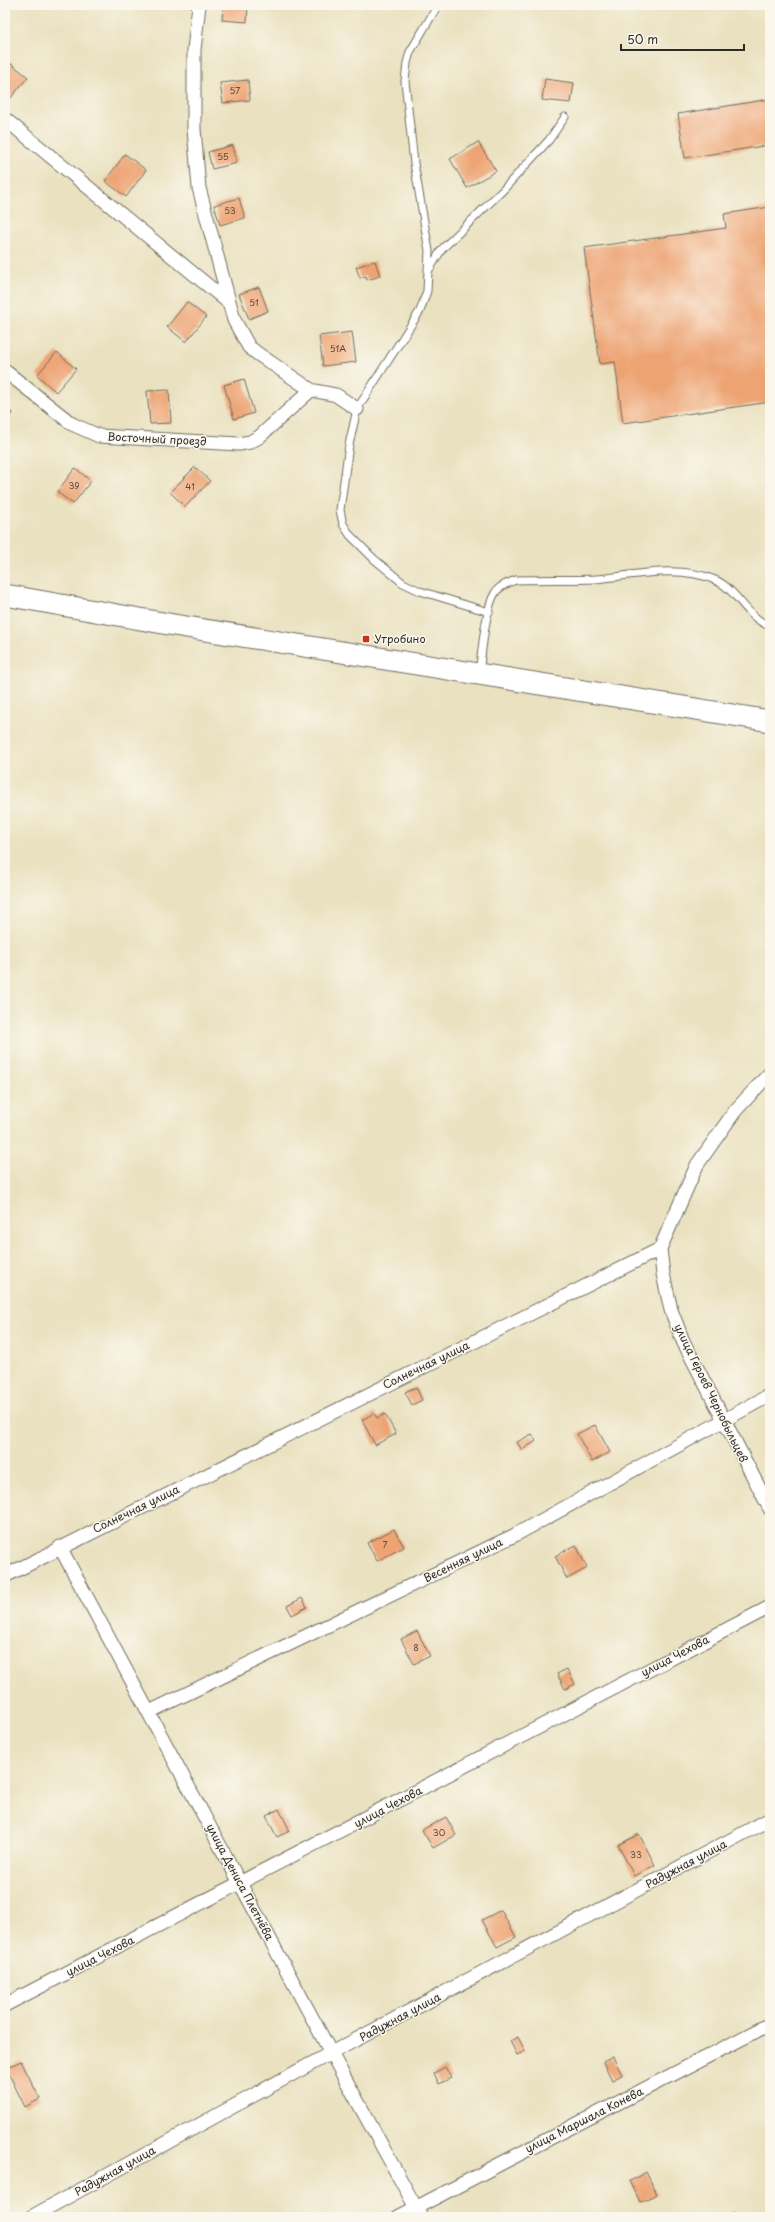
<svg xmlns="http://www.w3.org/2000/svg" width="775" height="2222" viewBox="0 0 775 2222" font-family="'Playpen Sans',sans-serif">
<rect width="100%" height="100%" fill="#fbf7ec"/>
<filter id="ink" filterUnits="userSpaceOnUse"><feTurbulence type="fractalNoise" baseFrequency=".025" numOctaves="2"/><feDisplacementMap in="SourceGraphic" scale="8" xChannelSelector="R" yChannelSelector="G"/><feConvolveMatrix kernelMatrix="1 2 1 2 8 2 1 2 1" color-interpolation-filters="sRGB"/></filter>
<filter id="wash" filterUnits="userSpaceOnUse"><feTurbulence type="fractalNoise" baseFrequency=".012" numOctaves="4" result="noise"/><feDisplacementMap in="SourceGraphic" scale="16" xChannelSelector="R" yChannelSelector="G"/><feGaussianBlur stdDeviation="0.9" result="paint"/><feColorMatrix in="noise" values="0 0 0 0 0 0 0 0 0 0 0 0 0 0 0 0 0 1.4 0 .05"/><feComposite in="paint" operator="in"/></filter>
<g filter="url(#wash)">
<rect width="100%" height="100%" fill="#e9e1bf"/>
<g id="blocks">
<path fill="#eda372" d="M223 5H248L247 22 222 20Z
M9 62 28 77 9 100 5 97V68Z
M545 79 574 83 571 103 542 100Z
M248 80 250 100 223 103 220 83Z
M770 99V145L685 158 678 114Z
M478 142 496 171 467 188 450 159Z
M233 145 237 163 212 169 208 152Z
M125 154 146 170 126 197 105 181Z
M239 198 245 218 220 225 214 205Z
M770 207V402L623 423 615 362 600 364 584 248 726 228 724 214Z
M375 261 380 276 367 280 366 276 360 278 356 267Z
M259 287 268 311 249 319 239 294Z
M187 302 206 317 186 342 167 327Z
M352 332 356 362 323 366 319 336Z
M57 352 76 369 56 392 37 375Z
M244 379 254 413 234 419 224 385Z
M169 390 171 423 150 424 147 391Z
M5 408 12 413 5 421Z
M195 467 210 481 185 507 170 492Z
M75 468 91 481 73 504 57 492Z
M766 575H770V610H769Z
M416 1387 422 1400 412 1405 405 1392Z
M374 1413 377 1418 385 1414 396 1434 375 1445 362 1420Z
M595 1425 610 1452 592 1462 577 1434Z
M532 1434 536 1441 522 1450 517 1442Z
M394 1529 404 1547 377 1561 367 1543Z
M576 1545 587 1568 567 1579 555 1556Z
M302 1598 307 1607 292 1615 287 1606Z
M417 1631 430 1656 414 1664 401 1639Z
M567 1669 575 1684 565 1689 557 1674Z
M279 1809 290 1831 277 1837 266 1816Z
M446 1817 456 1835 433 1848 422 1830Z
M639 1834 655 1865 634 1876 618 1845Z
M501 1910 516 1937 497 1947 482 1920Z
M518 2037 525 2051 517 2055 510 2041Z
M613 2057 622 2075 612 2080 603 2062Z
M21 2061 40 2099 25 2107 6 2068Z
M445 2067 451 2078 439 2084 434 2073Z
M646 2172 657 2194 640 2202 630 2181Z
M734 2212 737 2217H724Z"/>
</g>
</g>
<g filter="url(#ink)">
<use href="#blocks" fill-opacity="0" stroke="#6e6b5f" stroke-width="1"/>
<g fill="none" stroke-linecap="round" stroke-linejoin="round">
<g stroke="#6e6b5f" stroke-width="9">
<path id="lane" d="M438 5 410 52 407 63 405 81 414 163 429 251 427 291 420 311 357 409 349 445 340 510 343 524 350 535 374 559 403 583 420 591 489 612
M429 270 442 249 503 190 549 140 565 117
M479 673C482 653 485 609 495 593 499 586 508 583 516 580 542 579 568 580 595 579 634 576 677 564 715 580 737 589 746 618 770 626"/>
</g>
<g stroke="#6e6b5f" stroke-width="15">
<path id="street" d="M199 5 194 50V129L199 188 234 320 249 347 258 354 311 390 336 395 357 409
M5 119 228 302
M5 371 72 424 99 436 239 444 250 442 259 437 311 390
M660 1249 663 1274 671 1310 683 1341 770 1509
M60 1547 331 2053 421 2217
M5 1576 660 1249 697 1165 735 1111 770 1073
M149 1712 515 1535 770 1395
M5 2005 770 1607
M31 2217 331 2053 770 1819
M398 2217 770 2024"/>
</g>
<g stroke="#6e6b5f" stroke-width="23">
<path id="primary" d="M5 595 174 625 770 721"/>
</g>
<use href="#lane" stroke="#fff" stroke-width="7"/>
<use href="#street" stroke="#fff" stroke-width="13"/>
<use href="#primary" stroke="#fff" stroke-width="21"/>
</g>
</g>
<rect fill="#c8321e" stroke="#fbf7ec" stroke-width="1.5" x="362" y="635" width="8" height="8" rx="2"/>
<g text-anchor="middle" stroke-width="3" stroke-linejoin="round" paint-order="stroke">
<g font-size="9" fill="#5c493d">
<text x="235" y="94">57</text>
<text x="223" y="160">55</text>
<text x="230" y="214">53</text>
<text x="254" y="306">51</text>
<text x="338" y="352">51А</text>
<text x="74" y="489">39</text>
<text x="190" y="490">41</text>
<text x="385" y="1548">7</text>
<text x="416" y="1651">8</text>
<text x="439" y="1836">30</text>
<text x="636" y="1858">33</text>
</g>
<g font-size="11" fill="#2b2b2b" stroke="#fbf7ec">
<text transform="translate(157 439) rotate(3)" y="4">Восточный проезд</text>
<text transform="translate(426 1365) rotate(-26)" y="4">Солнечная улица</text>
<text transform="translate(711 1393) rotate(64)" y="4">улица Героев Чернобыльцев</text>
<text transform="translate(136 1509) rotate(-26)" y="4">Солнечная улица</text>
<text transform="translate(463 1560) rotate(-26)" y="4">Весенняя улица</text>
<text transform="translate(675 1656) rotate(-28)" y="4">улица Чехова</text>
<text transform="translate(388 1807) rotate(-28)" y="4">улица Чехова</text>
<text transform="translate(686 1864) rotate(-28)" y="4">Радужная улица</text>
<text transform="translate(240 1882) rotate(62)" y="4">улица Дениса Плетнёва</text>
<text transform="translate(100 1956) rotate(-27)" y="4">улица Чехова</text>
<text transform="translate(400 2017) rotate(-28)" y="4">Радужная улица</text>
<text transform="translate(584 2120) rotate(-27)" y="4">улица Маршала Конева</text>
<text transform="translate(115 2171) rotate(-29)" y="4">Радужная улица</text>
</g>
<g font-size="11" fill="#2b2b2b" stroke="#fbf7ec" text-anchor="start">
<text x="374" y="643">Утробино</text>
</g>
</g>
<rect width="775" height="2222" fill="none" stroke="#fbf7ec" stroke-width="20"/>
<path d="M621 44v6h123v-6" fill="none" stroke="#2b2b2b" stroke-width="2"/>
<text x="627" y="44" font-size="12" fill="#2b2b2b" stroke="#fbf7ec" stroke-width="3" paint-order="stroke">50 m</text>
</svg>
